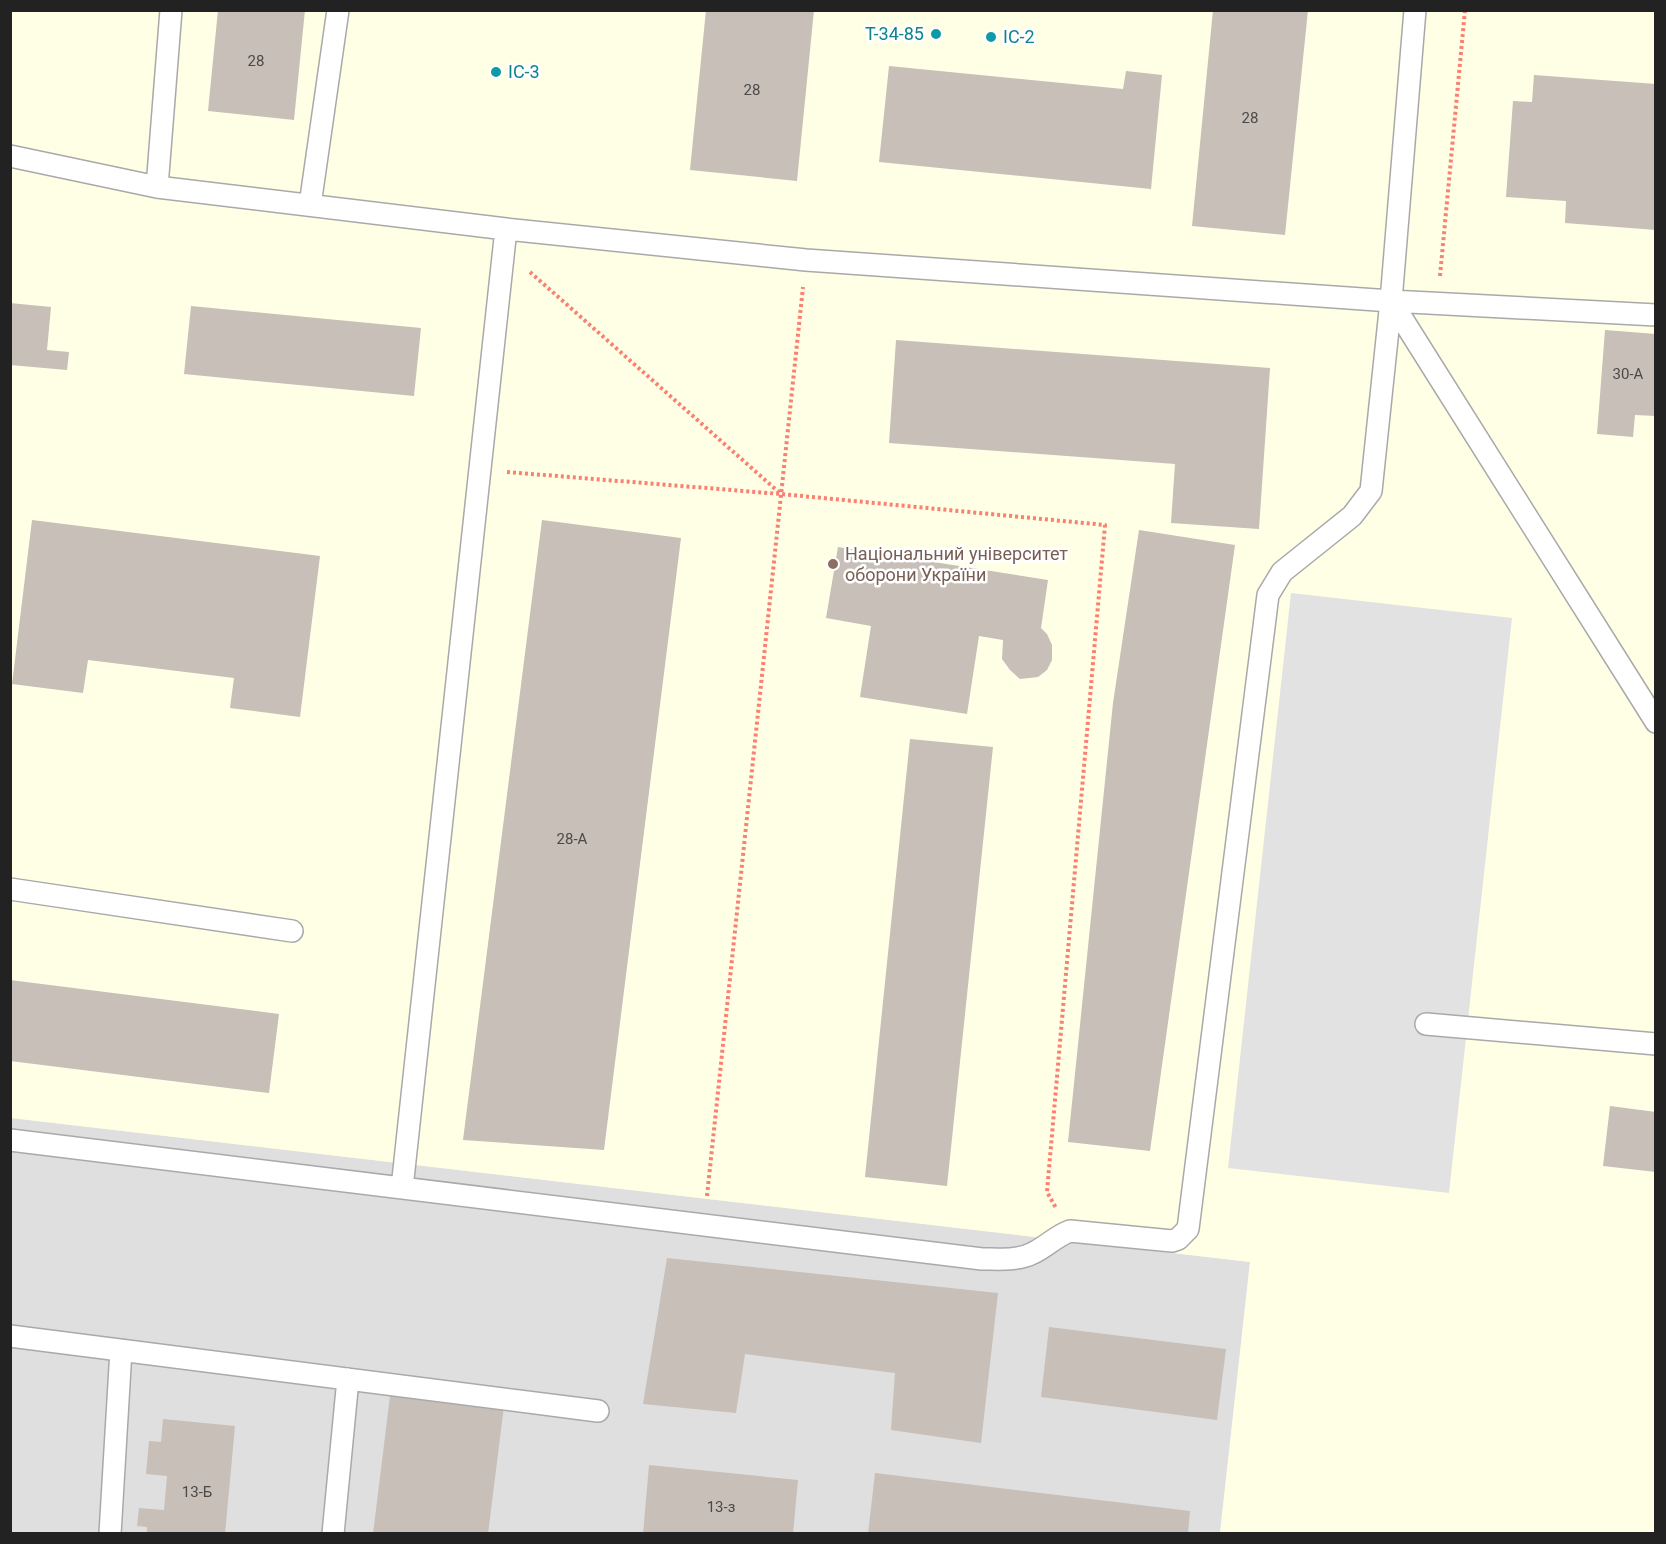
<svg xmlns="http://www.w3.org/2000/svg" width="1666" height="1544" viewBox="0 0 1666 1544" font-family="Roboto,sans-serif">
<rect width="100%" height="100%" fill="#f2efe9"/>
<path fill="#e0dfdf" d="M11 1118 1250 1262 1220 1533 11 1534Z"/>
<path fill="#ffffe5" d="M11 11H1655V1533H1220L1250 1262 11 1118Z"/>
<path fill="#e2e2e2" d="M1291 593 1512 618 1449 1193 1228 1168Z"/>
<path fill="#c7bfb8" d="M218 10H305L294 120 208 111Z
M706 10H814L797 181 690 170Z
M1213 10H1308L1285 235 1192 226Z
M889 66 1123 89 1126 71 1162 75 1151 189 879 162Z
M1534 75 1656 84V230L1565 223 1566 201 1506 197 1513 101 1532 102Z
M10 303 51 307 47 350 69 352 67 370 10 365Z
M191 306 421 328 414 396 184 374Z
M1605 330 1656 334V416L1635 415 1633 437 1597 434Z
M896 340 1270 368 1259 529 1171 523 1175 464 889 443Z
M32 520 320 556 300 717 230 708 234 678 88 660 83 693 12 684Z
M542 520 681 538 604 1150 463 1140Z
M1139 530 1235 545 1150 1151 1068 1142 1113 703Z
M838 547 1048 580 1041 628 1047 634 1052 645V660L1047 670 1038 677 1020 679 1010 670 1002 659 1003 640 979 636 967 714 860 697 871 626 826 618Z
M910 739 993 747 947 1186 865 1177Z
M10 980 279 1014 269 1093 10 1061Z
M1610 1106 1656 1112V1172L1603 1166Z
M667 1258 998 1293 981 1443 891 1430 895 1373 745 1354 736 1413 643 1404Z
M1049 1327 1226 1349 1217 1420 1041 1397Z
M390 1396 504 1406 488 1534H373Z
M163 1419 235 1426 225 1534H147V1527L137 1526 139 1508 164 1510 167 1476 146 1474 149 1441 161 1442Z
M649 1465 798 1480 793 1534H643Z
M875 1473 1190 1511 1188 1534H868Z"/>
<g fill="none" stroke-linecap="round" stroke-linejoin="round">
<g stroke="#a9a9a9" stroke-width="24">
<path id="service" d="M10 156 157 187 506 229 806 260 1391 301 1656 315
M157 187 171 10
M310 205 338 10
M1391 301 1656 722
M10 889 292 931
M1426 1024 1656 1044
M10 1140 982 1259C999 1259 1018 1261 1033 1253 1046 1247 1056 1236 1070 1231L1172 1241 1178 1239 1188 1229 1268 595 1282 572 1352 516 1371 491 1391 301 1415 10
M402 1188 506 229
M10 1336 598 1411
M110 1534 121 1350
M333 1534 348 1379"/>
</g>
<path stroke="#fa8072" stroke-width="4" stroke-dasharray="3 3" stroke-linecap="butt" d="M530 272 781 494
M1440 276 1465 10
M507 472 781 494 1105 525 1047 1192 1056 1208
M707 1196 803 287"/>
<use href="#service" stroke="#fff" stroke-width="21"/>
</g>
<g fill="#0f9aa8" stroke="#fff" stroke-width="2">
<circle cx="936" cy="34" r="6"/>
<circle cx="991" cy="37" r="6"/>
<circle cx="496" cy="72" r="6"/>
</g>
<circle fill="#8d6e63" stroke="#fff" stroke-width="2" cx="833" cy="564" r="6"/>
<g text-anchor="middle" stroke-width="5" stroke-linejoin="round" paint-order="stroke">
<g font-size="15" fill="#4b4948">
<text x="256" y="66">28</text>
<text x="752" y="95">28</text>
<text x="1250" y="123">28</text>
<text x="1628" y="379">30-А</text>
<text x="572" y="844">28-А</text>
<text x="197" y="1497">13-Б</text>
<text x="721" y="1512">13-з</text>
</g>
<g font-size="18" fill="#0d838f" stroke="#fff" text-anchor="start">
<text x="924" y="40" text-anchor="end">Т-34-85</text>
<text x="1003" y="43">ІС-2</text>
<text x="508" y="78">ІС-3</text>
</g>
<g font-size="18" fill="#785e54" stroke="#fff" text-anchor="start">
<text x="845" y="560">Національний університет<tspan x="845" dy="21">оборони України</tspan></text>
</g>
</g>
<rect width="1666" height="1544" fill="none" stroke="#222222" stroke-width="24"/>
</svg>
